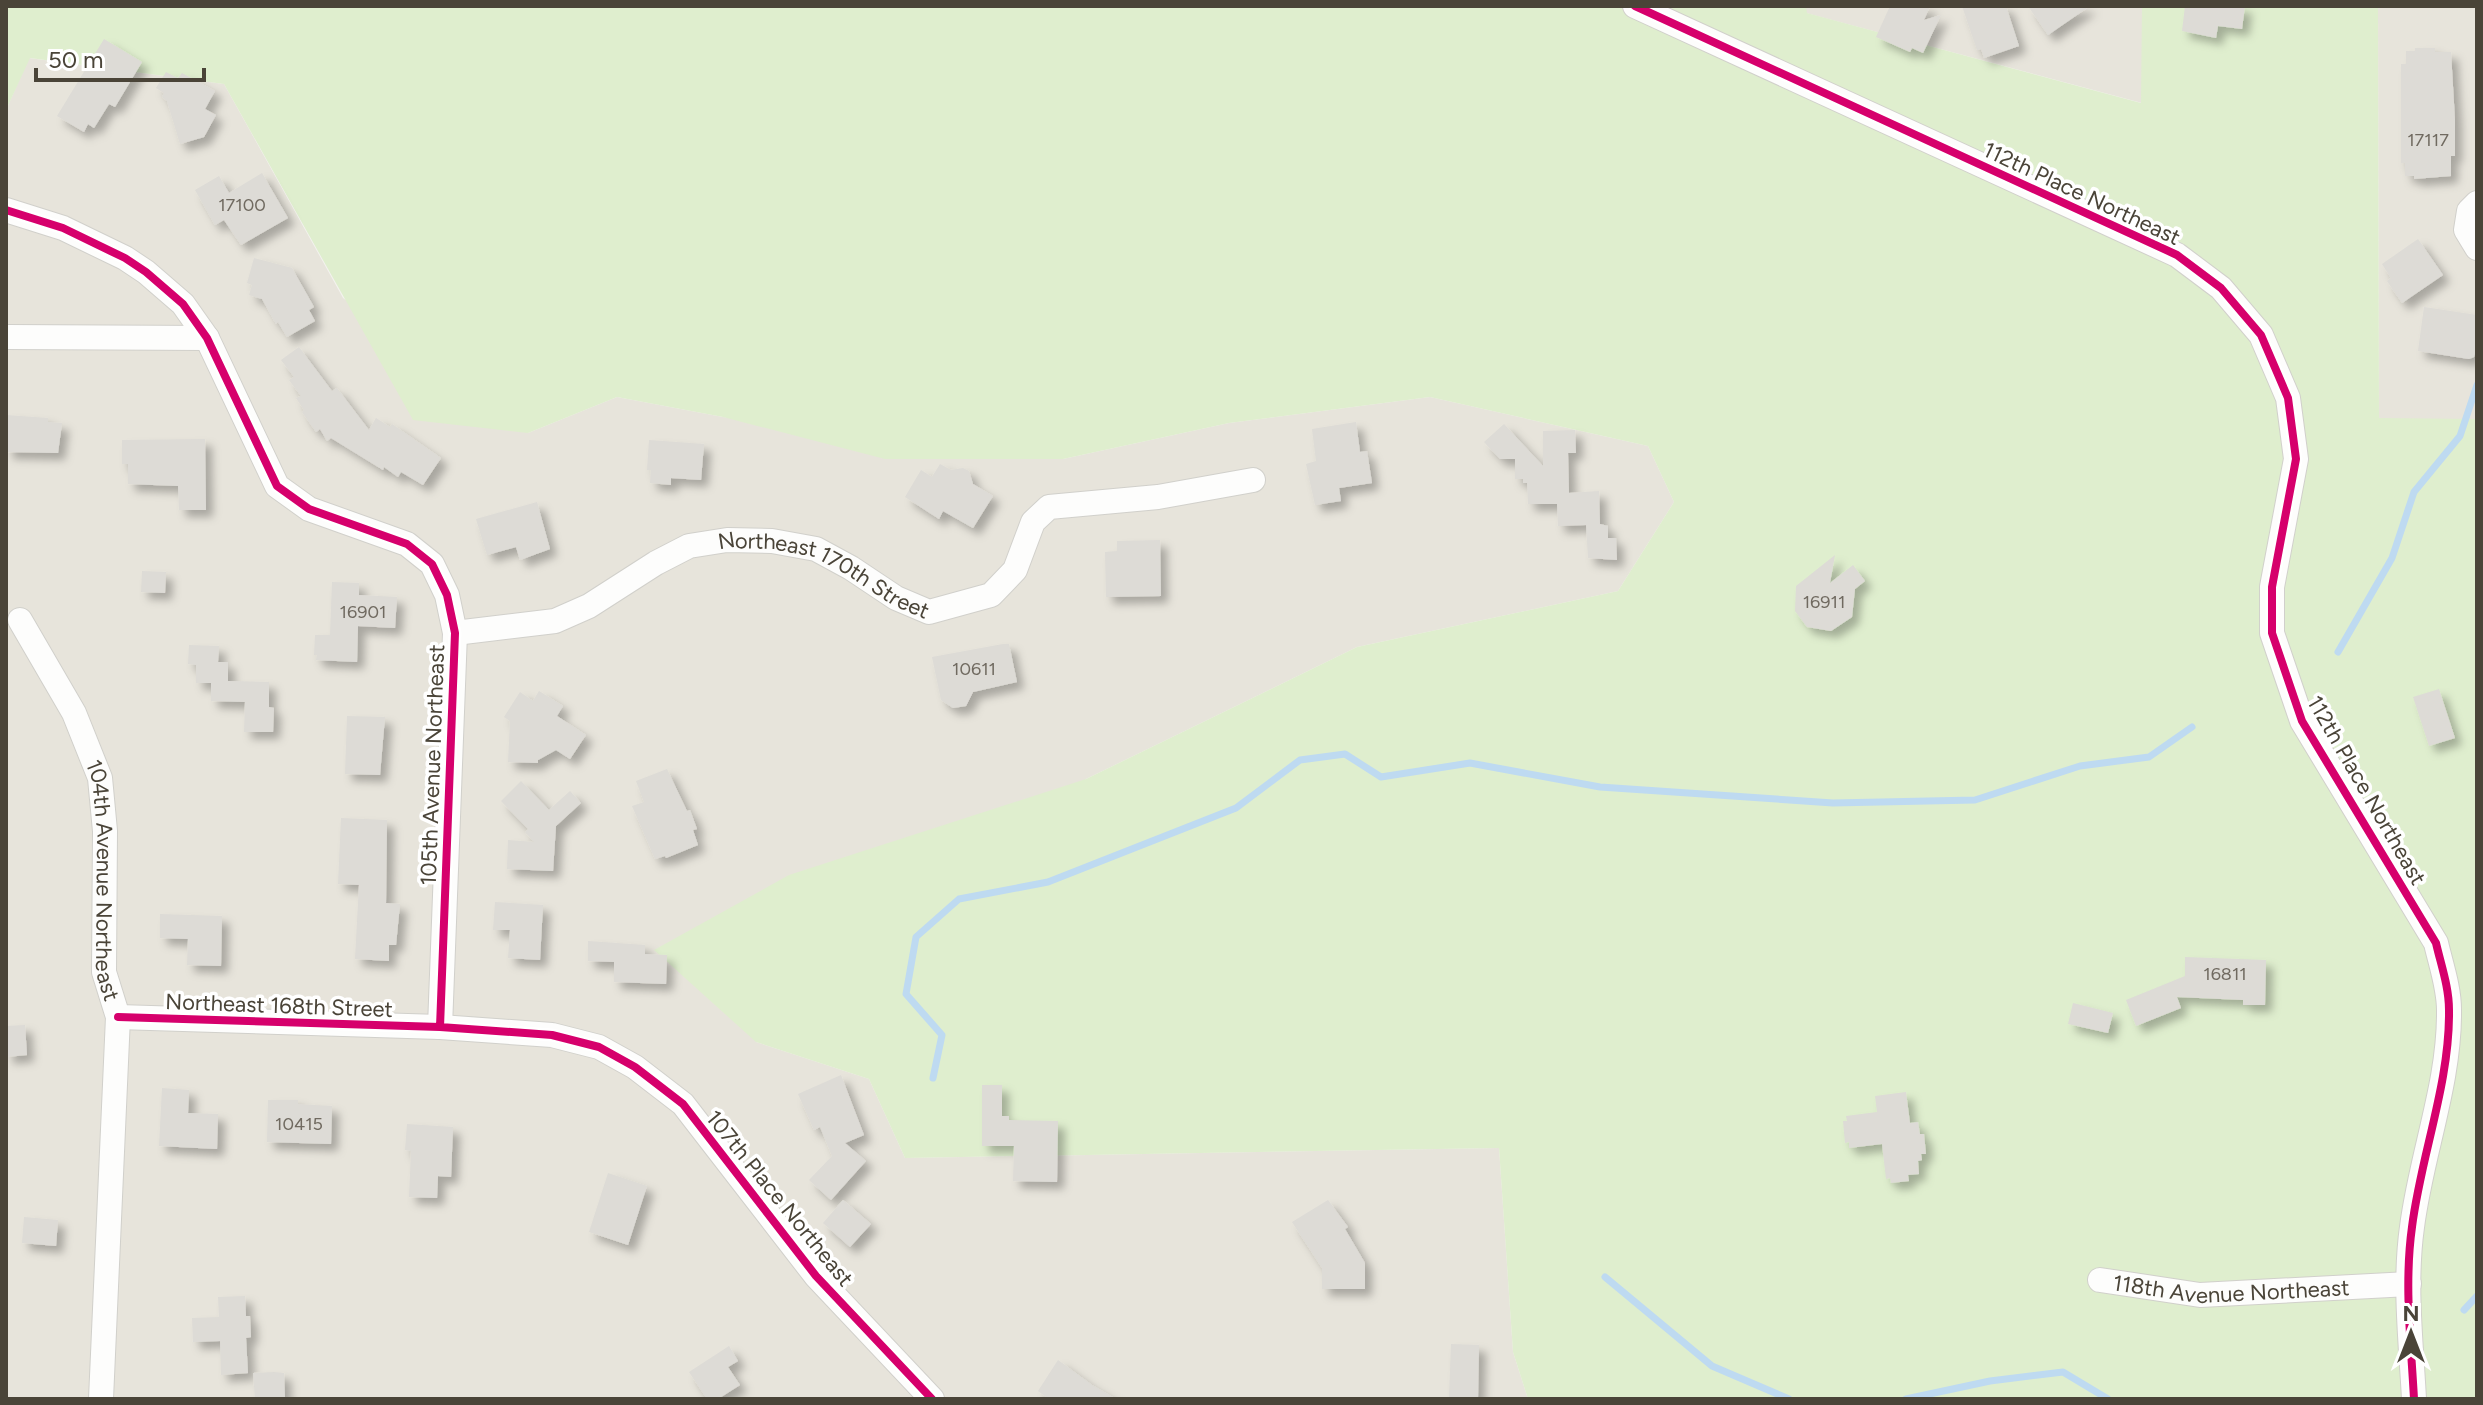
<svg xmlns="http://www.w3.org/2000/svg" width="2483" height="1405" viewBox="0 0 2483 1405" font-family="Figtree,sans-serif">
<defs>
<filter id="shadow"><feDropShadow dx="7" dy="7" stdDeviation="4" flood-color="#0004"/></filter>
</defs>
<rect width="100%" height="100%" fill="#f3f2ee"/>
<path fill="#e7e4db" d="M1806 6H2142V103L1806 13Z
M2378 6H2477V419H2379Z
M29 58 224 84 343 298 528 433 617 397 723 417 1063 459 1229 423 1430 397 1648 446 1674 502 1618 591 1357 647 1086 779 756 1042 869 1079 905 1158 1499 1148 1513 1352 1528 1399H6V110Z"/>
<path fill="#dfeece" d="M6 6H1806L1807 13 2141 103 2142 6H2378L2379 418 2477 419V1399H1528L1513 1352 1499 1148 905 1158 869 1079 756 1042 654 950 789 875 1086 779 1357 647 1618 591 1674 502 1648 446 1430 397 1229 423 1063 459H885L723 417 617 397 528 433 413 420 224 84 30 58 6 110Z"/>
<g fill="none" stroke-linecap="round" stroke-linejoin="round">
<path stroke="#bedaf1" stroke-width="7" d="M2338 652 2392 558 2414 492 2460 436 2477 385
M933 1078 942 1035 906 994 916 937 959 899 1048 882 1236 808 1300 760 1345 754 1381 777 1470 763 1600 787 1833 803 1975 800 2080 766 2149 757 2192 727
M1605 1277 1712 1366 1789 1399
M2464 1310 2477 1296
M1906 1399 1990 1381 2063 1372 2108 1399"/>
</g>
<path fill="#dddbd6" filter="url(#shadow)" d="M1890 6H1930L1924 20 1941 15 1923 53 1912 48 1910 52 1876 37Z
M1962 6H2006L2019 46 1984 58 1981 49 1977 50Z
M2028 6H2090L2048 35Z
M2185 6H2245L2242 29 2218 26 2216 38 2182 31Z
M104 39 142 62 115 107 109 104 94 128 88 124 84 132 57 116Z
M2415 48H2435V52H2451L2455 120V156H2451V176L2414 179V176H2405V163H2401V64H2406V51H2415Z
M166 72 178 78 182 73 215 91 205 109 216 115 204 137 180 144 167 101 162 97 164 93 156 88Z
M262 173 288 218 241 245 224 220 215 225 195 190 219 176 229 193Z
M2418 239 2443 275 2402 303 2387 281 2391 278 2382 264Z
M254 258 292 268 314 307 309 310 315 321 287 337 278 322 276 324 262 299 249 295 252 285 247 283Z
M2424 307 2477 315V348L2474 357 2469 359 2418 351Z
M299 347 332 391 337 388 369 430 376 418 390 427 392 424 441 458 423 485 401 472 398 477 384 467 383 470 331 438 327 441 320 429 316 432 302 412 304 410 296 398 301 396 289 380 294 377 281 360Z
M6 415 48 418V422L62 423 58 453 6 452Z
M1356 422 1360 452 1367 451 1372 483 1339 488 1341 501 1315 505 1306 464 1316 461 1312 429Z
M1504 424 1543 466V431L1575 430 1576 453H1568L1569 493 1599 491 1600 524 1608 526V538H1616L1617 560 1588 558 1586 525 1558 526 1557 504H1528L1527 483H1523V479H1515V459H1500L1484 442Z
M205 439 206 510H179L178 486 128 484V464H122V440Z
M649 440 704 444 701 480 671 478V485L650 483 651 470H647Z
M940 464 951 470 963 468 969 471 973 484 993 496 973 528 943 511 939 519 905 497 921 470 932 477Z
M537 502 550 549 520 560 516 547 487 555 476 519Z
M1160 540 1161 596 1106 597 1105 552 1117 551V541Z
M1835 555 1830 583 1853 565 1865 581 1855 589 1852 617 1831 631 1807 627 1795 611 1796 586Z
M142 571 166 572 165 593 141 592Z
M332 582 359 583V595L397 597 395 628 358 626 357 662 316 660 317 655H314L315 635H330Z
M1003 644H1009L1017 682 973 692 966 706 953 708 941 700 932 657Z
M189 645 219 646 218 662H228V681L269 682V707L274 708 273 732H244L245 702 211 701V683H196V665L188 664Z
M2439 689 2455 738 2429 746 2413 697Z
M539 691 563 706 557 716 586 735 570 759 556 750 538 760V763L508 762 510 721 504 717 520 692 533 701Z
M347 716 385 717 380 775 345 774Z
M667 769 687 811 690 810 697 829 693 830 698 845 666 858 665 856 655 859 632 806 644 802 636 781Z
M521 781 549 810 570 791 581 803 556 826 553 871 507 869 508 840 534 842 525 832 528 829 501 801Z
M341 818 387 820 386 903 400 904 396 945H389V961L355 959 359 885 338 884Z
M495 902 543 905 540 960 508 958 510 930H493Z
M160 914 222 916 221 966 187 965 188 939 160 938Z
M588 941 645 945V954L667 955 666 984 614 982V962L588 961Z
M2185 957 2266 960 2265 1005H2243V1000L2177 997 2181 1008 2136 1026 2126 1000 2185 976Z
M2073 1003 2113 1013 2108 1033 2068 1024Z
M25 1025 27 1055 6 1057V1026Z
M841 1075 864 1135 845 1143 866 1161 831 1200 809 1180 832 1156 820 1127 814 1130 798 1094Z
M982 1085H1002V1116H1009V1120L1058 1121 1057 1182 1013 1181 1014 1146H982Z
M162 1088 189 1090 188 1113 218 1114 217 1149 159 1146Z
M1906 1092 1910 1123 1918 1122 1920 1134H1924L1926 1154H1921L1922 1160 1918 1161 1919 1174 1908 1175 1909 1181 1891 1183 1890 1178 1886 1179 1882 1144 1849 1148V1142L1845 1143 1843 1121H1847L1846 1116 1877 1112 1875 1096Z
M268 1100H298V1104L332 1106 331 1144 267 1142Z
M407 1124 453 1127 451 1177 438 1176 437 1198 409 1197 411 1151 405 1150Z
M608 1173 647 1186 628 1245 589 1232Z
M843 1200 871 1224 850 1247 823 1223Z
M1328 1200 1348 1227 1345 1229 1365 1263V1289H1322V1268L1292 1222Z
M24 1217 58 1220 56 1246 22 1243Z
M245 1296 246 1316H250L251 1337 246 1338 248 1373 221 1375 220 1341 193 1342 192 1318 219 1317 218 1297Z
M1451 1344 1479 1345 1478 1398 1449 1397Z
M729 1346 738 1361 728 1367 740 1385 718 1399H707L689 1372Z
M1058 1360 1092 1385 1116 1399H1049L1038 1391Z
M274 1372 284 1373 285 1398 255 1399 253 1373Z"/>
<g fill="none" stroke-linecap="round" stroke-linejoin="round">
<g stroke="#d1d0cb" stroke-width="26">
<g id="minor">
<path d="M1635 6 2177 255 2221 288 2261 335 2288 398 2296 459 2272 587V633L2302 721 2436 943C2441 965 2449 987 2449 1010 2450 1083 2421 1155 2412 1227 2404 1284 2411 1342 2414 1399"/>
<path d="M2477 203 2469 211 2466 230 2477 248"/>
<path d="M6 210 63 228 125 258 146 272 183 304 207 338 277 486 309 509 407 544 432 564 447 595 455 633 440 1027"/>
<path d="M6 337 207 338"/>
<path id="s1" d="M20 620 74 713 100 778 105 831 104 972 118 1017 101 1399"/>
<path id="s2" d="M455 633 555 621 589 606 656 563 689 546 727 540 772 541 816 549 851 568 896 598 929 612 991 595 1015 570 1033 522 1049 507 1158 497 1253 480"/>
<path d="M118 1017 440 1027 552 1035 599 1047 635 1067 683 1104 816 1276 932 1399"/>
<path id="s3" d="M2100 1280 2200 1295 2409 1284"/>
</g>
</g>
<use href="#minor" stroke="#fdfdfc" stroke-width="24"/>
<g stroke="#fff" stroke-width="13">
<path id="cycleway" d="M1635 6 2177 255 2221 288 2261 335 2288 398 2296 459 2272 587V633L2302 721 2436 943C2441 965 2449 987 2449 1010 2450 1083 2421 1155 2412 1227 2404 1284 2411 1342 2414 1399
M6 210 63 228 125 258 146 272 183 304 207 338 277 486 309 509 407 544 432 564 447 595 455 633 440 1027
M118 1017 440 1027 552 1035 599 1047 635 1067 683 1104 816 1276 932 1399"/>
</g>
<use href="#cycleway" stroke="#d6006c" stroke-width="8"/>
</g>
<g text-anchor="middle" stroke-width="7" stroke-linejoin="round" paint-order="stroke">
<g font-size="18" fill="#706a60">
<text x="2428" y="146">17117</text>
<text x="242" y="211">17100</text>
<text x="1824" y="608">16911</text>
<text x="363" y="618">16901</text>
<text x="974" y="675">10611</text>
<text x="2225" y="980">16811</text>
<text x="299" y="1130">10415</text>
</g>
<g font-size="22" fill="#4a4438" stroke="#fff">
<text transform="translate(2082 193) rotate(25)" y="8">112th Place Northeast</text>
<text dy="8" stroke="none"><textPath href="#s2" startOffset="398">Northeast 170th Street</textPath></text>
<text transform="translate(432 765) rotate(-88)" y="8">105th Avenue Northeast</text>
<text transform="translate(2367 790) rotate(60)" y="8">112th Place Northeast</text>
<text dy="8" stroke="none"><textPath href="#s1" startOffset="280">104th Avenue Northeast</textPath></text>
<text transform="translate(279 1005) rotate(2)" y="8">Northeast 168th Street</text>
<text transform="translate(780 1198) rotate(51)" y="8">107th Place Northeast</text>
<text dy="8" stroke="none"><textPath href="#s3" startOffset="132">118th Avenue Northeast</textPath></text>
</g>
</g>
<rect width="2483" height="1405" fill="none" stroke="#4a4438" stroke-width="16"/>
<g transform="translate(2411 1333)" stroke="#ffffff" stroke-width="6" paint-order="stroke">
<path d="M0-6L14 30L0 20L-14 30Z" fill="#4a4438"/>
<text y="-12" font-size="22" font-weight="bold" text-anchor="middle" fill="#4a4438">N</text>
</g>
<path d="M36 68v12h168v-12" fill="none" stroke="#4a4438" stroke-width="4"/>
<text x="48" y="68" font-size="24" fill="#4a4438" stroke="#ffffff" stroke-width="6" paint-order="stroke">50 m</text>
</svg>
